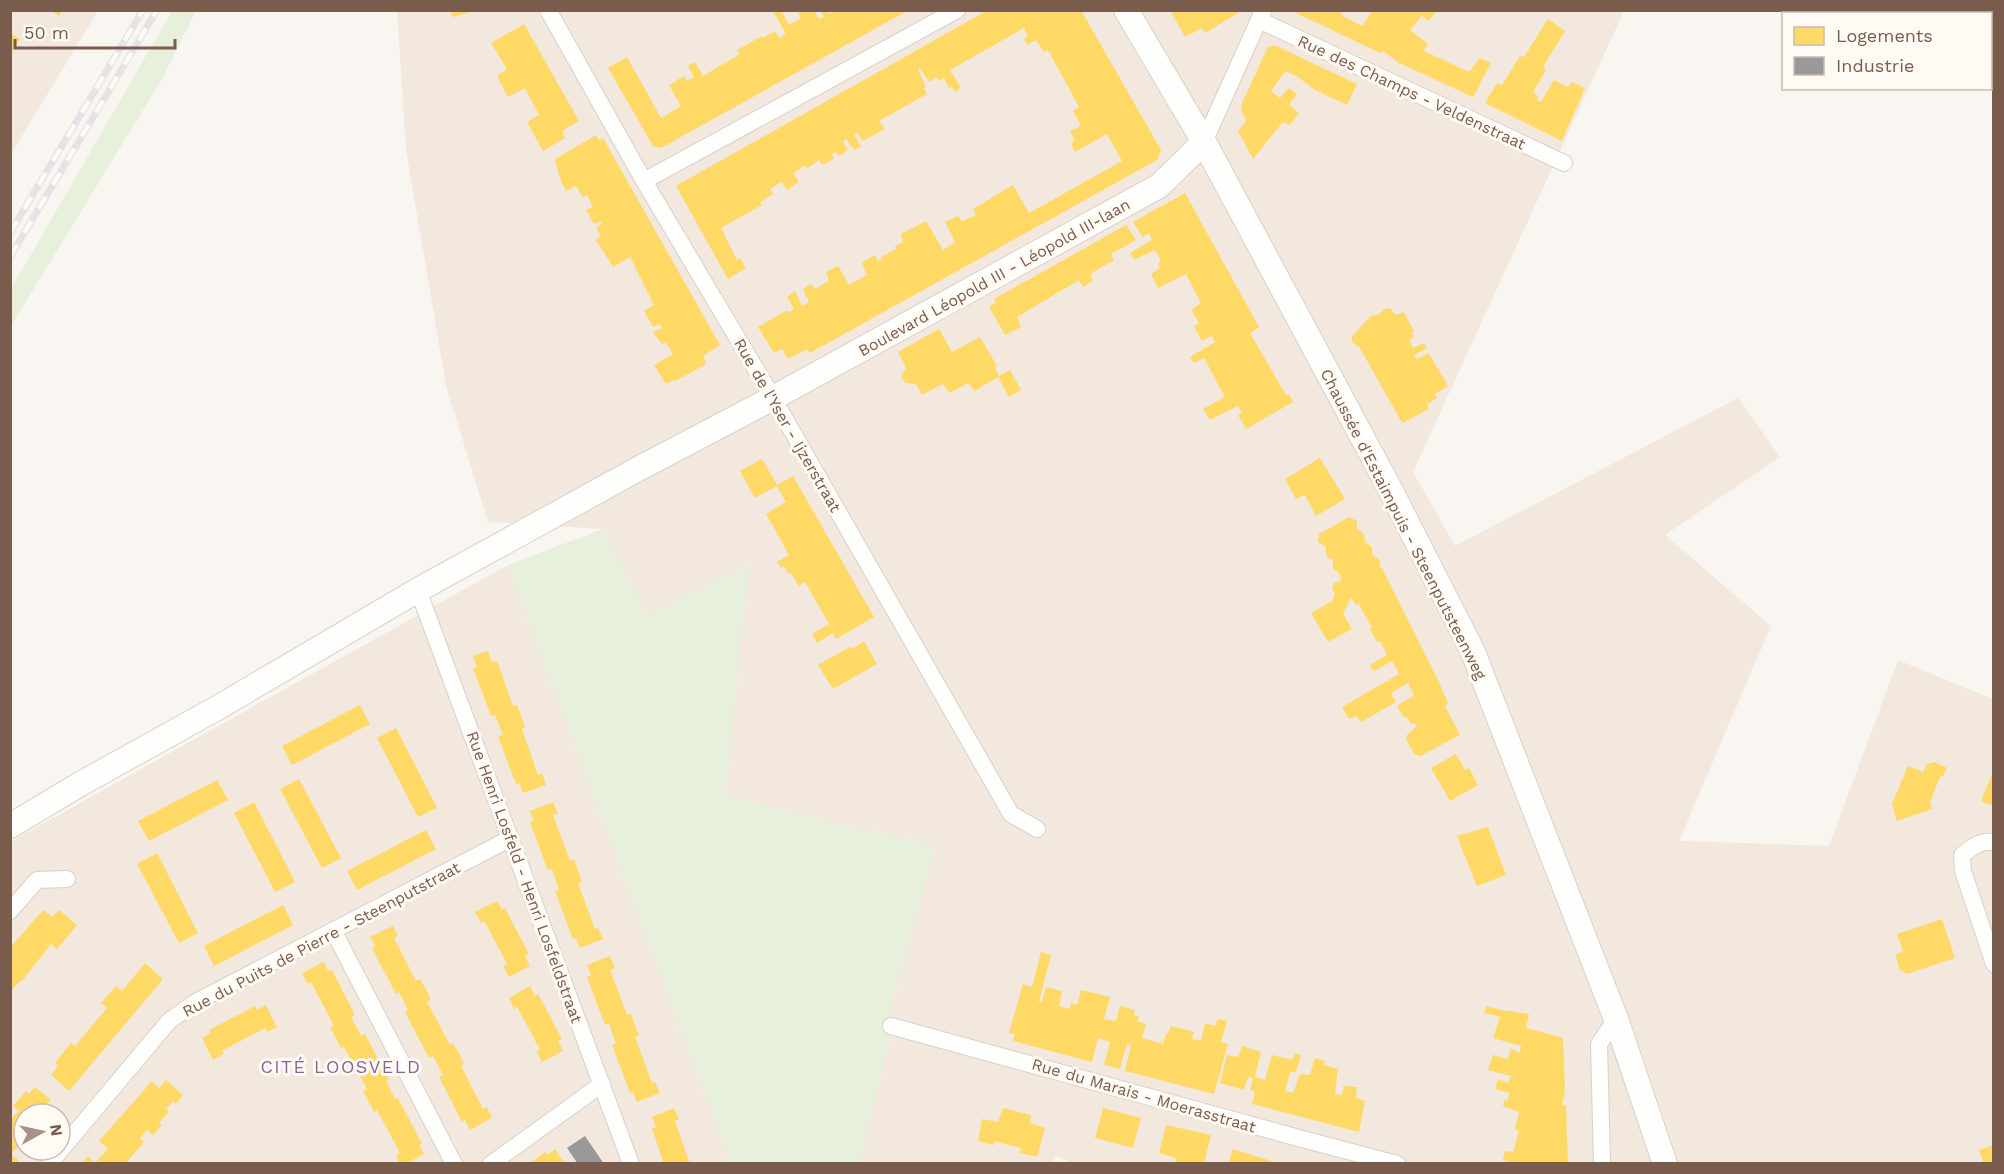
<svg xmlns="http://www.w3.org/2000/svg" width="2004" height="1174" viewBox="0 0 2004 1174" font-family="'Work Sans',sans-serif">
<rect width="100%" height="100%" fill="#f9f5f0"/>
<path fill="#f2e8de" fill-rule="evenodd" d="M11 11H98L11 154Z
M397 11H1624L1413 472 1455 546 1738 398 1780 457 1665 535 1771 626 1679 841 1829 846 1898 660 1993 699V1163L1074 1164 1056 1156 1052 1164 859 1163 890 1035 889 1013 935 847 725 795 748 566 647 616 603 529 488 522 446 386 406 149Z
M508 565 731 1163H11L10 842ZM24 1114H60V1150H24Z"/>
<path fill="#e7f0db" d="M172 11H196L162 79 11 326V289Z
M603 529 647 616 749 565 725 795 935 847 889 1013 890 1035 859 1163H731L508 565Z"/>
<path fill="#ffd966" d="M50 10H62L59 16Z
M449 10H475V11L453 17Z
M774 10H781L789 25 801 18 797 10H814L819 19 824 17 820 10H827L829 14 835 10H909L661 148 653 146 608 68 627 57 661 118 681 106 669 85 684 76 687 81 694 77 688 66 695 62 703 76 740 54 737 50 762 36 763 38 775 31 779 38 786 34 773 11Z
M988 10H1081L1161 150 1157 160 810 353 807 349 788 359 782 349 774 353 758 327 787 310 788 313 794 309 787 297 795 291 802 306 809 302 803 289 811 284 815 289 829 281 826 272 838 266 849 285 867 275 862 263 875 255 878 261 883 259 881 257 896 249 895 246 903 242 901 234 926 221 943 250 955 242 945 222 958 216 962 221 976 215 973 209 1013 185 1029 213 1122 161 1107 134 1075 152 1071 143 1075 141 1070 131 1081 126 1073 111 1079 107 1048 50 1044 52 1036 40 1027 45 1024 39 1028 36 1024 28 950 70 961 88 955 92 952 87 949 88 944 78 939 81 936 77 929 82 920 68 918 69 926 87 924 88 927 94 879 121 885 129 862 141 858 133 854 135 861 146 854 150 846 139 843 142 848 150 839 156 836 152 832 154 834 159 822 165 819 160 808 168 804 166 793 173 799 182 787 190 782 182 770 189 773 194 760 202 762 205 721 228 737 260 740 258 746 268 728 279 676 186Z
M1170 10H1243L1205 33 1202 28 1185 37Z
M1290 10H1343L1341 15 1362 26 1373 10H1437L1429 21 1422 16 1410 30 1428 44 1424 51 1469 72 1480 58 1491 63 1473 97 1399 63 1383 51 1380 53Z
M1548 19 1565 31 1543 67 1546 70 1533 92 1538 96 1537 100 1541 102 1554 80 1568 87 1572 82 1585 88 1562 141 1485 103 1497 83 1502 85 1520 56 1524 57Z
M524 24 579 121 562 131 565 138 543 151 527 122 539 115 525 88 508 97 497 76 507 69 491 43Z
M10 33 20 39 10 55Z
M1274 45 1357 84 1347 105 1315 90 1298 77 1285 71 1271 91 1280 98 1289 88 1297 94 1289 105 1299 113 1290 125 1283 122 1253 159 1238 131 1246 121 1241 110 1242 103 1268 47Z
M596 135 599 140 603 138 720 345 703 356 706 364 676 381 674 380 666 384 654 365 673 354 666 342 662 344 653 332 662 328 659 324 653 327 644 311 654 305 630 257 613 267 596 240 601 236 596 228 602 224 601 221 594 224 586 210 593 207 587 195 583 197 576 186 566 191 560 179 555 159Z
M1185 193 1259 327 1250 333 1286 395 1289 394 1293 402 1246 429 1238 415 1242 412 1238 406 1210 420 1203 409 1225 397 1204 358 1194 363 1190 357 1215 342 1212 336 1202 341 1194 326 1199 323 1191 310 1201 303 1186 274 1158 288 1151 274 1160 268 1158 264 1161 261 1155 250 1134 260 1130 253 1152 240 1149 233 1143 237 1133 222Z
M1126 225 1136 240 1111 254 1114 260 1090 274 1093 281 1083 287 1079 280 1017 317 1021 327 1005 335 989 307 996 303 994 299Z
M1390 308 1396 315 1404 312 1414 331 1412 332 1414 337 1409 340 1413 348 1424 343 1427 348 1414 355 1417 359 1429 353 1448 386 1435 394 1437 398 1427 404 1429 409 1402 423 1360 348 1352 342V336L1371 316 1380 314 1384 309Z
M939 329 952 352 980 337 997 366 995 368 999 376 1010 370 1021 390 1009 397 998 377 974 391 969 383 949 393 943 384 922 395 916 384 905 383 901 376 906 368 898 352Z
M1320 458 1345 499 1316 516 1305 495 1296 499 1285 479Z
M762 459 777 485 793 476 874 617 836 639 833 633 817 643 812 634 829 624 805 582 799 586 791 573 789 574 784 566 781 568 777 562 789 555 766 514 786 502 777 486 755 498 740 471Z
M1349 517 1357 521V529L1364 534 1365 542 1372 547V555L1380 560V568H1382L1439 682 1448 703 1445 706 1460 735 1420 756 1414 754 1406 739 1407 735 1417 726 1415 723 1411 724 1407 717 1404 718 1397 706 1414 695 1408 683 1391 693 1396 702 1361 722 1357 716 1349 719 1342 707 1399 674 1392 661 1374 671 1370 665 1387 655 1380 641 1377 642 1370 629 1372 628 1359 604 1356 605 1351 597 1343 614 1352 629 1328 642 1311 613 1332 601 1335 594 1332 589 1334 583 1341 581 1340 574 1333 569V560L1326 556V547L1318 542 1319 534Z
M864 641 877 664 833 689 818 665 850 647 852 649Z
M488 651 492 662 497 661 513 706 517 705 525 727 522 729 538 775 542 773 546 785 523 793 519 783 516 784 498 736 503 735 495 715 491 716 473 668 477 667 473 656Z
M360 705 370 724 292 765 282 746Z
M396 728 437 808 418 817 377 738Z
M1456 754 1465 770 1469 768 1478 785 1450 801 1431 768Z
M1935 762 1947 768 1943 776 1940 777 1930 802 1932 809 1897 821 1892 804 1908 766 1923 772 1927 764Z
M1993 772H1994V806L1981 801Z
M299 779 341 858 322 868 280 789Z
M217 780 228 800 149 841 138 821Z
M254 802 295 882 275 892 234 813Z
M553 802 558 814 553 815 570 861 574 859 582 882 578 883 595 929 598 928 603 939 580 948 576 938 573 939 555 891 559 889 552 869 548 870 530 822 534 821 530 811Z
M1488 827 1506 875 1477 886 1457 836Z
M426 830 436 849 357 890 347 871Z
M157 853 198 933 179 943 137 864Z
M497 901 502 910 505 908 529 954 525 956 530 966 509 977 503 966 507 964 496 943 484 921 481 923 475 912Z
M283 905 293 925 214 966 204 946Z
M43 910 52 917 59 910 77 925 57 949 51 944 22 981 21 980 10 992V948Z
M1942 919 1955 958 1907 974 1900 970 1895 955 1903 951 1897 934Z
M393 926 398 936 394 938 416 981 420 979 426 989 431 1000 427 1002 450 1045 453 1043 459 1053 464 1064 461 1066 483 1109 487 1107 492 1118 470 1130 465 1120 462 1122 439 1077 443 1075 438 1065 433 1056 429 1058 405 1012 408 1010 399 992 396 994 372 948 375 946 370 937Z
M1041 952 1051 955 1039 1002H1042L1046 987 1062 991 1059 1006 1070 1009 1071 1003 1077 1005 1081 990 1110 997 1104 1019 1116 1021 1120 1006 1135 1010 1134 1015 1139 1016 1137 1021 1146 1024 1142 1038 1163 1044 1166 1033 1168 1034 1171 1026 1194 1032 1192 1039 1201 1041 1205 1023 1215 1026 1218 1019 1227 1021 1221 1042 1228 1044 1214 1094 1125 1071 1131 1045 1127 1044 1120 1069 1104 1065 1110 1042 1098 1038 1092 1062 1013 1041 1015 1034 1009 1033 1023 984 1032 987Z
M610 956 615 968 610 970 627 1015 631 1014 639 1036 635 1037 652 1083 655 1082 660 1093 637 1102 633 1092 630 1093 612 1045 616 1043 612 1033 609 1023 605 1025 587 977 591 975 587 965Z
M324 962 328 971 332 970 355 1015 351 1017 361 1036 365 1034 389 1080 386 1081 395 1099 398 1098 422 1144 419 1145 424 1154 406 1164H400L396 1155 400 1153 377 1110 374 1112 369 1102 363 1091 367 1089 344 1047 341 1048 330 1027 334 1026 311 982 308 984 302 973Z
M145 963 163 979 69 1091 51 1075 58 1066 55 1063 71 1043 75 1046 107 1008 101 1003 116 986 122 991Z
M530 986 535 996 538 994 562 1039 558 1041 563 1051 542 1062 537 1052 540 1050 529 1029 517 1007 514 1009 509 998Z
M266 1005 277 1027 267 1032 265 1028 222 1051 224 1054 213 1060 202 1038 211 1033 209 1030 255 1006 257 1010Z
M1486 1006 1501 1010 1529 1014 1526 1028 1563 1038 1565 1091 1562 1105 1566 1106 1568 1164H1507V1161L1503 1160 1505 1151 1513 1152 1519 1131 1515 1129 1519 1112 1503 1106 1504 1100 1507 1101 1510 1093 1495 1089 1498 1079 1508 1083 1511 1076 1488 1070 1493 1055 1508 1059 1511 1049 1520 1053 1521 1046 1493 1038 1500 1017 1484 1013Z
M1242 1046 1261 1052 1255 1077 1265 1080 1272 1055 1292 1060 1295 1053 1301 1055 1296 1072H1290L1285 1091 1293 1093 1300 1074 1310 1075 1315 1058 1325 1061 1324 1065 1338 1069 1335 1094 1342 1095 1344 1086 1357 1087 1356 1098 1365 1101 1359 1132 1252 1104 1255 1092 1250 1090 1253 1078 1248 1077 1244 1090 1220 1083 1227 1055 1238 1057Z
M166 1080 183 1095 176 1104 173 1101 166 1109 169 1112 159 1123 162 1125 153 1135 147 1130 140 1138 144 1142 125 1164H82L88 1156 95 1163 108 1149 99 1141 152 1081 159 1088Z
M35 1087 51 1100 44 1107 53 1114H24V1142L23 1141 11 1154 19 1161 16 1164H10V1119L19 1111 13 1106 26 1091 29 1094Z
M674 1108 679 1119 675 1121 690 1164H664L652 1129 656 1127 652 1117Z
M1003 1108 1031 1115 1030 1123 1045 1128 1037 1157 1020 1153 1021 1148 994 1141V1145L978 1141 982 1119 998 1122Z
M1103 1108 1141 1118 1133 1148 1095 1138Z
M1166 1125 1211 1135 1204 1164H1175L1176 1158 1159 1153Z
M1994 1145V1164H1984L1979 1150Z
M555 1149 565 1164H529L545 1152 547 1155Z
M1233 1149 1278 1163V1164H1228Z"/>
<path fill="#999" d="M585 1136 604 1164H578L567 1148Z"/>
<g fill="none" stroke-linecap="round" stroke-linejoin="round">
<g stroke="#d7d1cb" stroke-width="18">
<path id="street" d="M548 10 644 181 773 398 1011 814 1037 829
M1259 20 1564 163
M1204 142 1263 11
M644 181 957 10
M418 590 631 1164
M1994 842C1981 840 1972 847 1962 855L1963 871 1994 964
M10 911 37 880 67 879
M333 930 454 1164
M891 1026 1306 1140 1397 1164
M49 1164 169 1021 196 1002 511 838
M491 1164 602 1084
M1602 1164 1599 1044 1616 1019"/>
</g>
<g stroke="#d9d2cb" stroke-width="26">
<path id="secondary" d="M1126 10 1204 142 1390 489 1473 652 1616 1019 1665 1164
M10 826 82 783 219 707 418 590 638 469 773 398 1159 186 1204 142"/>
</g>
<use href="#street" stroke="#fefefd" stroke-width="16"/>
<use href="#secondary" stroke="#fefefd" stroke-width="24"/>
<g stroke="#e6e3e7" stroke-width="7">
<path id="rail" d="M10 233 143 10
M10 257 157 10"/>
</g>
<use href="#rail" stroke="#fffaf3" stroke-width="4.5" stroke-dasharray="14" stroke-linecap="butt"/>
</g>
<g text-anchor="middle" stroke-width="6" stroke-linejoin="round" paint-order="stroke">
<g font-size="16" fill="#7a5c4d" stroke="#fffaf3">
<text transform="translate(1412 92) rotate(25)" y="6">Rue des Champs - Veldenstraat</text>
<text transform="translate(994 277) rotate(-29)" y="6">Boulevard Léopold III - Léopold III-laan</text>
<text transform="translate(788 425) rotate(60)" y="6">Rue de l'Yser - Ijzerstraat</text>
<text transform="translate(1404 524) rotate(63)" y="6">Chaussée d'Estaimpuis - Steenputsteenweg</text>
<text transform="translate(525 877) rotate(70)" y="6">Rue Henri Losfeld - Henri Losfeldstraat</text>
<text transform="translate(321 939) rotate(-28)" y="6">Rue du Puits de Pierre - Steenputstraat</text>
<text transform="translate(1144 1095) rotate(16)" y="6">Rue du Marais - Moerasstraat</text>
</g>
<g font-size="18" letter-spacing="1.5" fill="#846695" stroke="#fffaf3">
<text x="341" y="1073">CITÉ LOOSVELD</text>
</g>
</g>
<rect width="2004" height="1174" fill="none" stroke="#7a5c4d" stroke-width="24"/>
<rect x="1782" y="12" width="210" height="78" fill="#fffaf3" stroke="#cabbb1" stroke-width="1.5"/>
<rect x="1794" y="27" width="30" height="18" fill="#ffd966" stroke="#cabbb1" stroke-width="1.5"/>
<text x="1836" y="42" font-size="18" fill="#7a5c4d">Logements</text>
<rect x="1794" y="57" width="30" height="18" fill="#999999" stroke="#cabbb1" stroke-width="1.5"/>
<text x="1836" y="72" font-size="18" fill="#7a5c4d">Industrie</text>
<g transform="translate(42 1132) rotate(82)"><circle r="28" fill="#fffaf3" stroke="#cabbb1" stroke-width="1.5"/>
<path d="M0-4.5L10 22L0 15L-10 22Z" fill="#a69286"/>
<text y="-9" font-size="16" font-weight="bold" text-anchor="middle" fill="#7a5c4d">N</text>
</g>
<path d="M15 39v9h160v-9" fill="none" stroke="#7a5c4d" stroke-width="3"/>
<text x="24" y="39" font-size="18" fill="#7a5c4d" stroke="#fffaf3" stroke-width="4.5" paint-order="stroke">50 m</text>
</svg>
